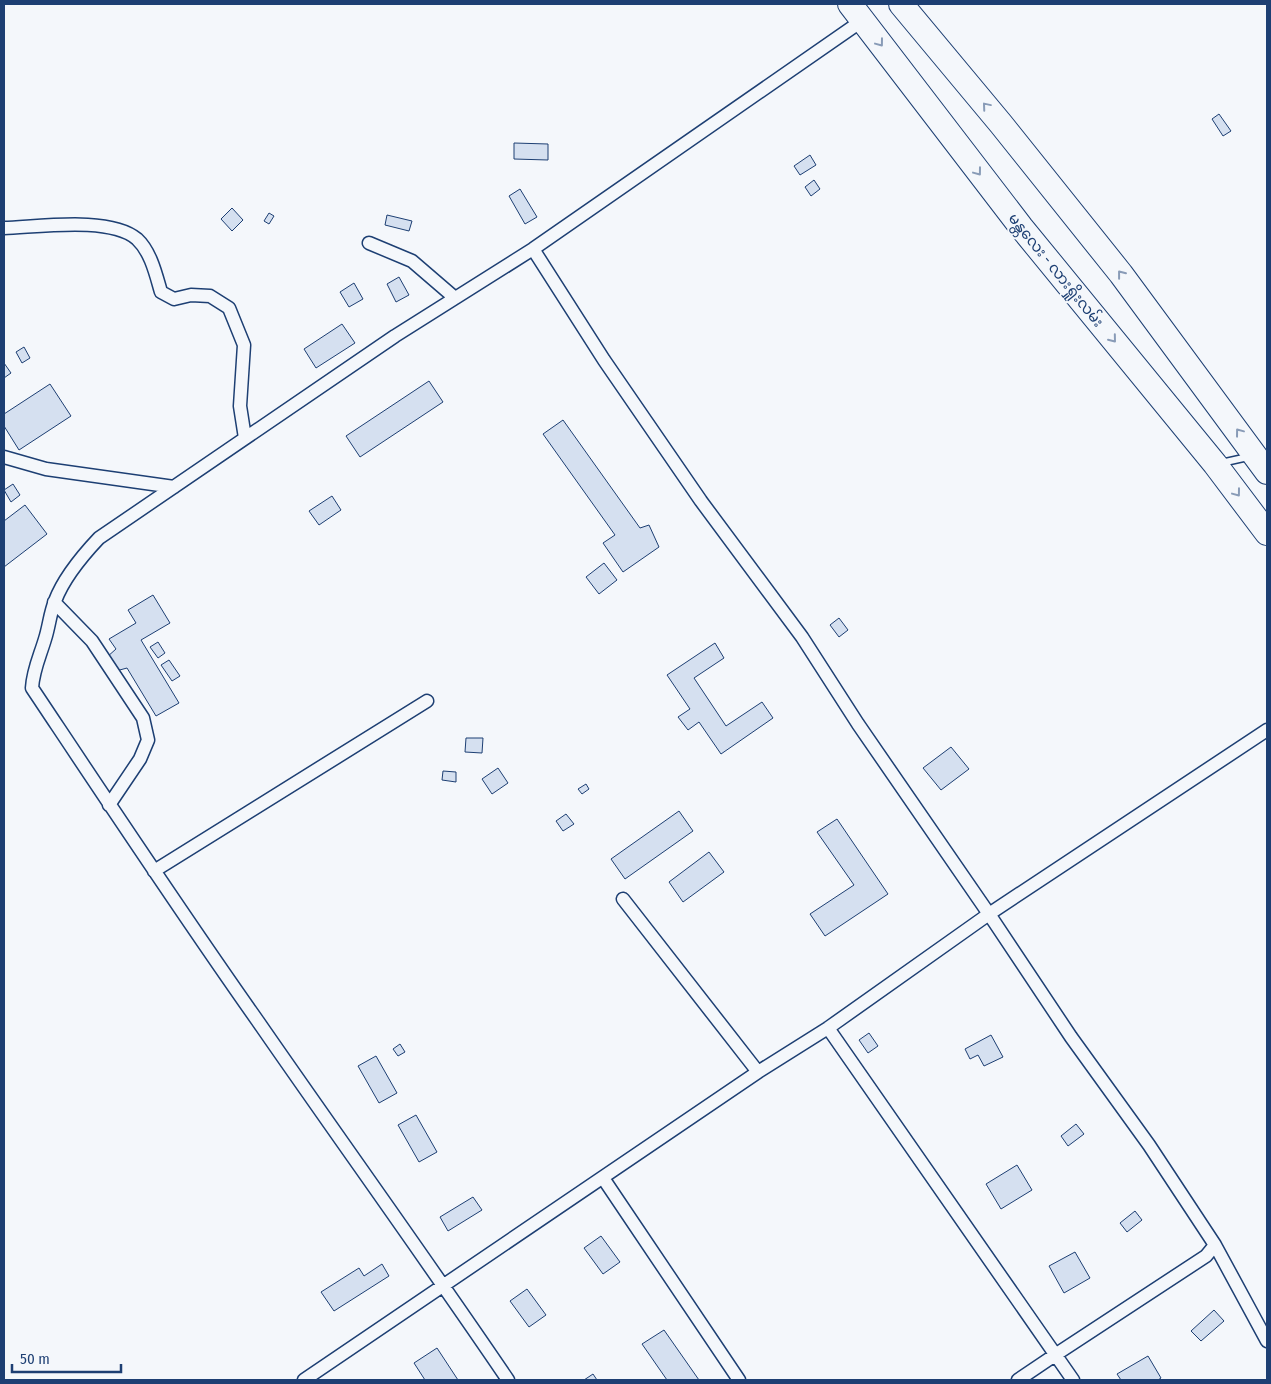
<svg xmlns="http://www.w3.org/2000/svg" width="1271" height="1384" viewBox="0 0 1271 1384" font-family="'Fira Sans Condensed','Noto Sans Myanmar',sans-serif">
<rect width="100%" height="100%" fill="#f4f7fb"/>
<path fill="#d5e0f0" stroke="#1d3f73" d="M1219 114 1231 131 1223 136 1212 119Z
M514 143 548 144V160L514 159Z
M810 155 816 165 800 175 794 166Z
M814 180 820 189 811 196 805 187Z
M520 189 537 217 525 224 509 196Z
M232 208 243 220 232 231 221 219Z
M269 213 274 216 269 224 264 221Z
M387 215 412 221 409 231 385 225Z
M399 277 409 295 396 302 387 284Z
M354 283 363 299 349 307 340 292Z
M342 324 355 343 316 368 304 349Z
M24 347 30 358 22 363 16 352Z
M4 363 11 373 4 378Z
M429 381 443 402 360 457 346 436Z
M50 384 71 416 19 450 4 426V414Z
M563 420 640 528 649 525 659 547 623 572 603 543 615 535 543 434Z
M13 484 20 495 11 502 4 490Z
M332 496 341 510 319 525 309 511Z
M25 505 47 534 4 567V521Z
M604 563 617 580 599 594 586 577Z
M153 595 170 623 141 640 179 703 156 716 127 668 116 671 107 657 116 649 109 639 136 623 128 610Z
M839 618 848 630 839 637 830 625Z
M158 642 165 653 158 658 150 647Z
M715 643 724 658 694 678 726 726 762 702 773 718 721 754 699 722 688 730 678 717 690 709 667 675Z
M169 660 180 676 172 681 161 665Z
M466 738H483L482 753 465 752Z
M951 747 969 769 941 790 923 768Z
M498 768 508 783 492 794 482 779Z
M443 771 456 772V782L442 780Z
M586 784 589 789 582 794 578 789Z
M679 811 693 831 625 879 611 859Z
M566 814 574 824 563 831 556 821Z
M837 819 888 894 825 936 810 914 854 885 817 832Z
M709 852 724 872 683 902 669 882Z
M869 1033 878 1046 868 1053 859 1040Z
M991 1035 1003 1057 984 1066 978 1055 970 1059 965 1049Z
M400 1044 405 1052 398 1056 393 1049Z
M376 1056 397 1093 379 1103 358 1066Z
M416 1115 437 1152 419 1162 398 1125Z
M1076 1124 1084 1134 1068 1146 1061 1136Z
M1017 1165 1032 1190 1001 1209 986 1184Z
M473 1197 482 1210 448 1231 440 1217Z
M1135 1211 1142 1220 1127 1232 1120 1223Z
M601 1236 620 1262 603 1274 584 1248Z
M1075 1252 1090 1278 1064 1293 1049 1266Z
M382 1264 389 1276 334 1311 321 1292 359 1268 364 1276Z
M527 1289 546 1315 529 1327 510 1301Z
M1214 1310 1224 1321 1201 1341 1191 1331Z
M664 1330 699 1380H667L642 1344Z
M437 1348 458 1380H425L414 1363Z
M1148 1356 1161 1378 1158 1380H1121L1117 1374Z
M593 1374 597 1380H584Z"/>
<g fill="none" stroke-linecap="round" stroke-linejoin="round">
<g stroke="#1d3f73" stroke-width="9">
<path id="lane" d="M1221 463 1248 457"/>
</g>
<g stroke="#1d3f73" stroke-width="15">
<path id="street" d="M4 228C38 227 110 216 137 239 151 252 156 275 161 292L174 299 191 295 210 296 229 308 244 345 240 406 245 438
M369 243 412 261 455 298
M533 249 604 360 701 501 802 637 858 724 989 914 1071 1037 1149 1145 1215 1245 1206 1256 1055 1355 1018 1380
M4 457 46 469 174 487
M54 602 92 641 143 718 148 740 140 759 109 805
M154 871 427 701
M623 899 758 1072
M828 1028 1073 1380
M603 1178 739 1380
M1215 1245 1267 1341
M304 1380 758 1072 828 1028 989 914 1267 730
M508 1380C426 1259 340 1140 257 1020 180 911 106 799 32 688 33 670 40 656 45 639 49 627 50 613 55 601 64 577 82 556 99 538L395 336 533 249 863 20"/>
</g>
<g stroke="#1d3f73" stroke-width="26">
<path id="highway" d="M850 4 1021 227 1215 464 1267 533
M901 4 1001 124 1121 274 1267 472"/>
</g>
<use href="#lane" stroke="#f4f7fb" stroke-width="6"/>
<use href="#street" stroke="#f4f7fb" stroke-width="12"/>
<use href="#highway" stroke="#f4f7fb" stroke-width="24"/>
</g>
<defs><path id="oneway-chevron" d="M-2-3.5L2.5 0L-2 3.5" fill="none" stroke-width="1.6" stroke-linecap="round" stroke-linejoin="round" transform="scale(1.25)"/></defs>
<g stroke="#889bb7">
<use href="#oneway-chevron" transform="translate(880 43) rotate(53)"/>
<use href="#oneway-chevron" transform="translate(986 106) rotate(-130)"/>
<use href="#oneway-chevron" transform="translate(978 172) rotate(53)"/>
<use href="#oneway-chevron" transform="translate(1121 274) rotate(-128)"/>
<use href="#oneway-chevron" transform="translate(1113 339) rotate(51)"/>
<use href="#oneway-chevron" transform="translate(1239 432) rotate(-127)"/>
<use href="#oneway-chevron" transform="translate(1237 493) rotate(53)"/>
</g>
<g text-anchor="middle" stroke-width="4" stroke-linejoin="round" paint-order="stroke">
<g font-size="15" fill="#1d3f73" stroke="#f4f7fb">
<text transform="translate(1056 270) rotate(51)" y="5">မန္တလေး - လားရှိုးလမ်း</text>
</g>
</g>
<rect width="1271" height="1384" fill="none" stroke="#1d3f73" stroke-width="10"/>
<path d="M12 1364v8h109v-8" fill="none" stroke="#1d3f73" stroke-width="2.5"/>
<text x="20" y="1364" font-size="15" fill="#1d3f73" stroke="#f4f7fb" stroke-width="4" paint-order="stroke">50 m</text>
</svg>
